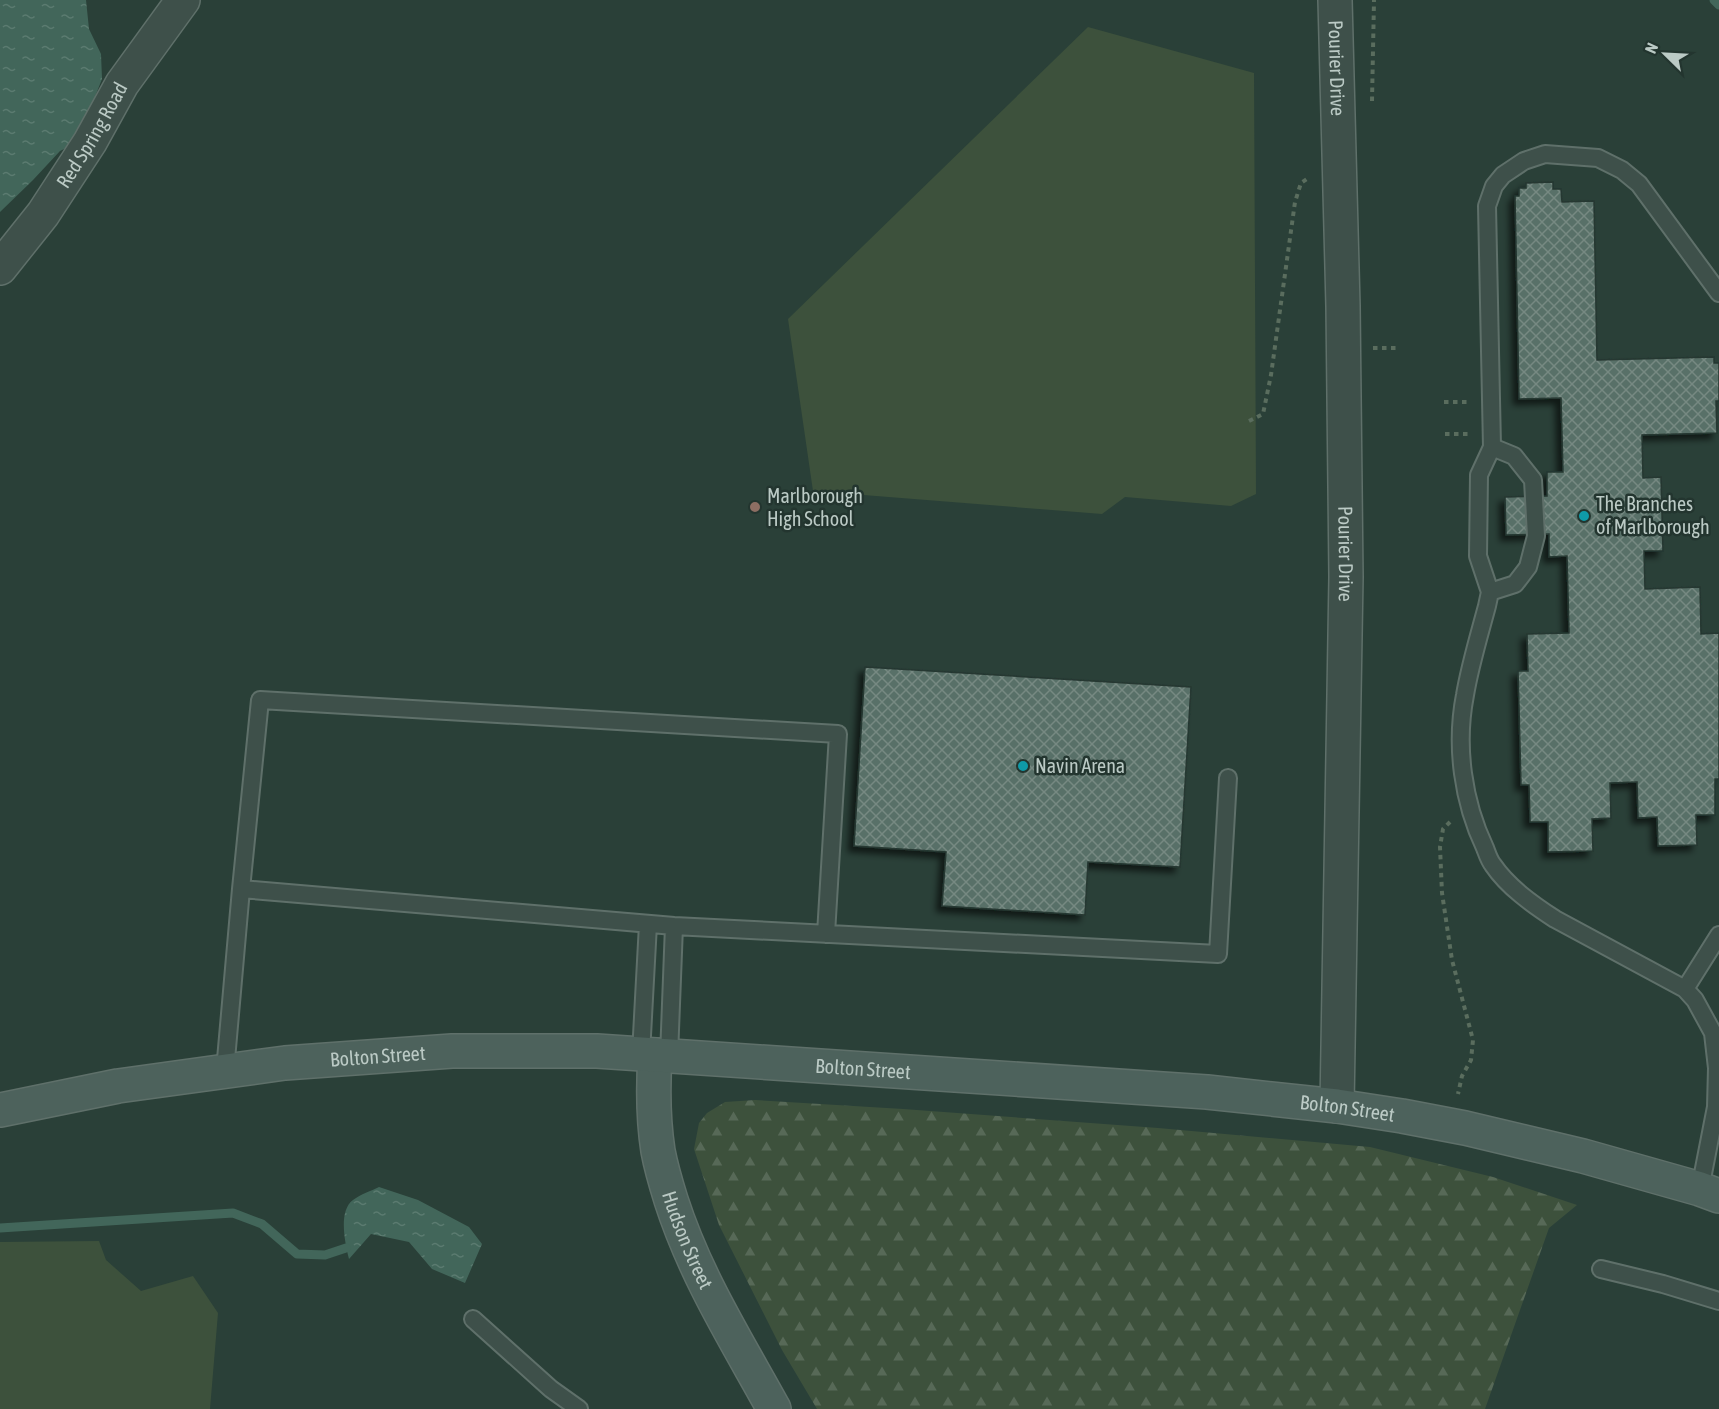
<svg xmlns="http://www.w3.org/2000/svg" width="1719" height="1409" viewBox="0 0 1719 1409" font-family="'Asap Condensed',sans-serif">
<defs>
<pattern id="forest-firs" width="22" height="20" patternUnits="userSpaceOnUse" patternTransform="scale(1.5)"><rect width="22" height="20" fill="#3d513c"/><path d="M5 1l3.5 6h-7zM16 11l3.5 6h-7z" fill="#576957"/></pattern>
<pattern id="water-ripples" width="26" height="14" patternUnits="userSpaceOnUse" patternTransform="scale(1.5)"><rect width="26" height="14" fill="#42665a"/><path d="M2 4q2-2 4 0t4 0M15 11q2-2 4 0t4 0" fill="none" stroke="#5b7b70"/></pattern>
<pattern id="building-cross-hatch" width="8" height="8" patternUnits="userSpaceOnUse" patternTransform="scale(1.5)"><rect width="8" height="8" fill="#596f67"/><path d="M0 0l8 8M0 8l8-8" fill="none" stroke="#768982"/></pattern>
<filter id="shadow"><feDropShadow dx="-5.5" dy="5.5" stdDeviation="3" flood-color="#0009"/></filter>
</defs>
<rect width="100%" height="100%" fill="#2a4038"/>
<path fill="#3d513c" d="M1088 27 1254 73 1256 494 1231 506 1125 497 1102 514 813 491 788 319Z
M99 1241 106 1260 141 1291 193 1276 218 1313 210 1409H0V1242Z"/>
<path fill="url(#forest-firs)" d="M755 1100 903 1109 1158 1128 1370 1147 1493 1177 1577 1205 1549 1228 1485 1409H817L782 1350 719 1225 694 1149 699 1123 707 1113 725 1102Z"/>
<path fill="url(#water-ripples)" d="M0 0H86L89 29 101 54 102 79 85 122 72 145 60 151 33 180 0 212Z
M379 1187 418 1200 469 1227 482 1244 465 1283 432 1269 409 1242 371 1234 349 1259C345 1243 338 1211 353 1200 361 1194 371 1191 379 1187Z"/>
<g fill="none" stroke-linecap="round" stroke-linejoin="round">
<path stroke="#42665a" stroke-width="9" d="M1714 0 1719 5
M0 1228 233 1213 262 1224 297 1254 325 1255 346 1248"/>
</g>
<path fill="url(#building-cross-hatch)" stroke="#253731" stroke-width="1.5" filter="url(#shadow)" d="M1553 182V189H1561L1562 202 1594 201 1597 360 1714 357V363H1719V401H1716L1717 433 1642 435 1643 478 1661 477 1663 551H1644L1645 589 1700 587 1701 634 1719 633V779H1715V815H1696L1697 845 1658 846 1657 817 1638 818 1637 782 1610 783 1611 818 1592 819 1593 851 1548 852V822H1530L1529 785H1521L1518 671H1528L1527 634 1569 633 1567 556 1549 557V534L1506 535 1505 497 1547 496V472H1563L1561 398 1519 399 1515 196H1519V188H1526V183Z
M865 667 1191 687 1180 867 1088 862 1085 915 942 906 946 852 854 846Z"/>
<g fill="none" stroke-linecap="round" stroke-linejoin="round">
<g stroke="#5f706a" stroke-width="20">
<path id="lane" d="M1490 592 1515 584 1528 567 1536 536 1533 480 1514 456 1492 447
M241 889 260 700 838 734 826 934
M1685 989 1719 935
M641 1054 648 924
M669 1056 674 926
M225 1071 241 889 674 926 1218 954 1228 778
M1700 1189 1716 1107 1717 1068 1713 1033 1695 1000 1685 989 1555 919C1532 904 1508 887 1493 865 1489 860 1487 853 1485 848 1463 802 1455 746 1465 695 1470 665 1479 636 1487 606L1490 592 1478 556 1479 475 1492 447 1487 206 1494 186 1503 175 1524 161 1545 154 1598 158 1622 170 1639 184 1719 293
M1601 1269 1663 1284 1719 1301
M473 1319 551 1389 579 1409"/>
</g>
<g stroke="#5f706a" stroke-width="36">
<g id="street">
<path id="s1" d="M1335 0 1343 306 1346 577 1337 1106"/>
<path id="s2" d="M0 268 43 214 90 142 122 84 183 0"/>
</g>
</g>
<g stroke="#5f706a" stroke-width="36">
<g id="secondary">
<path id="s3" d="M655 1055C653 1087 653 1119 658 1151 661 1167 666 1184 671 1200 695 1275 736 1340 774 1409"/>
<path id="s4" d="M0 1110 118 1086 285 1063 452 1051H597L1207 1092 1337 1106 1402 1116 1465 1128 1583 1156 1700 1189 1719 1196"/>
</g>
</g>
<path stroke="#5a6d5e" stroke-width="4" stroke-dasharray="4.5 4.5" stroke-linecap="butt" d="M1372 101 1374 0
M1373 348H1396
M1444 402H1468
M1249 421 1263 414 1271 375 1295 202 1301 183 1307 179
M1445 434H1468
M1450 822 1443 829 1440 847 1442 893 1452 960 1473 1040 1471 1060 1462 1076 1458 1094"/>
<use href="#lane" stroke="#3e504a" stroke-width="16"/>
<use href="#street" stroke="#3e504a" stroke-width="33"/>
<use href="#secondary" stroke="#4d625c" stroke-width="33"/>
</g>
<circle fill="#8d6e63" stroke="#23352f" stroke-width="2" cx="755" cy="507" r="6"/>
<g fill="#0f9aa8" stroke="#23352f" stroke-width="2">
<circle cx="1584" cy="516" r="6"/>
<circle cx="1023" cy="766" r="6"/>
</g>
<g text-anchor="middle" stroke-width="5" stroke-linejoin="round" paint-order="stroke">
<g font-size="20" fill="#bbcac5" stroke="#23352f">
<text dy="7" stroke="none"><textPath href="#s1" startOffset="68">Pourier Drive</textPath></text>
<text dy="7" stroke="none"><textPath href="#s2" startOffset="162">Red Spring Road</textPath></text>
<text dy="7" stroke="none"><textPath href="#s1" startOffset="554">Pourier Drive</textPath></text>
<text dy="7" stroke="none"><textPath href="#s4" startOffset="382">Bolton Street</textPath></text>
<text dy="7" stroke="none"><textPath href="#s4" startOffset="868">Bolton Street</textPath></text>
<text dy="7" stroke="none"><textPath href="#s4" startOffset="1354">Bolton Street</textPath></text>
<text dy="7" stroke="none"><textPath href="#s3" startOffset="190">Hudson Street</textPath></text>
</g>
<g font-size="20" fill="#bbcac5" stroke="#23352f" text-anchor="start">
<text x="767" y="503">Marlborough<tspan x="767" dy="23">High School</tspan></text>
<text x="1596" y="511">The Branches<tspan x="1596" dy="23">of Marlborough</tspan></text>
<text x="1035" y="773">Navin Arena</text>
</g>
</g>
<g transform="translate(1665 54) rotate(294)" stroke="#23352f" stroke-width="4.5" paint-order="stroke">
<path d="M0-4.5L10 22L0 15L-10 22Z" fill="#bbcac5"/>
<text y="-9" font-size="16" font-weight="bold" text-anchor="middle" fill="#bbcac5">N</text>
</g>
</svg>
